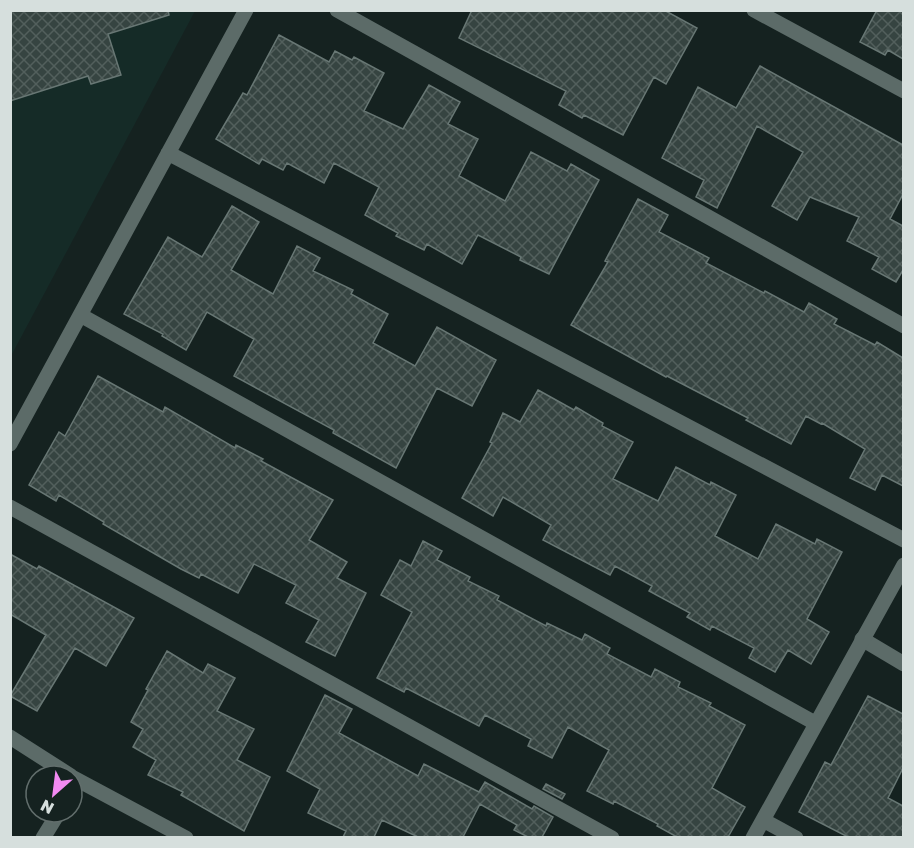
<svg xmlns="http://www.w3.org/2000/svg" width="914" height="848" viewBox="0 0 914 848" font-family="'Golos Text',sans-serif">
<defs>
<pattern id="building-cross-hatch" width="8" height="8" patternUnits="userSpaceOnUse" patternTransform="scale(1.5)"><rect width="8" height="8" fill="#364441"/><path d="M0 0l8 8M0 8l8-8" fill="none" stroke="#525f5c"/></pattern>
</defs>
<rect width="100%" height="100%" fill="#152220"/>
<path fill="#152b27" d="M11 11H195L11 356Z"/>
<path fill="url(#building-cross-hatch)" stroke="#687774" stroke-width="1.5" d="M10 10H168L169 15 108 34 121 75 91 84 88 76 10 101Z
M472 10H664L697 28 666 84 654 77 623 135 584 115 582 118 559 105 566 91 459 38Z
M877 10H903V59L888 50 885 55 860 42Z
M279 35 329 62 335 51 352 60 354 57 384 73 364 111 403 129 429 85 460 102 448 124 478 139 459 176 505 201 531 152 567 171 571 164 599 180 549 274 520 260 521 257 478 235 462 264 427 244 424 250 396 236 398 233 365 215 379 187 334 163 324 183 287 163 283 170 262 159 259 164 216 139 243 93 247 95Z
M760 66 903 145V194L890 219 903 226V270L896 282 872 269 879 257 847 241 859 217 810 197 797 220 772 206 803 152 757 126 717 208 696 197 704 180 662 158 698 87 736 108Z
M638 199 668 215 659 232 709 258 706 263 764 293 765 291 804 312 809 303 837 319 834 324 875 345 877 342 903 358V486L882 475 875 490 850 478 865 449 822 423 821 424 806 416 791 444 746 420 748 418 667 376 666 377 571 325 608 262 605 261Z
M232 206 259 222 231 270 273 294 297 246 320 258 313 271 353 290 351 294 388 314 373 343 415 366 437 327 496 360 472 406 437 388 396 468 333 433 334 430 234 376 254 339 207 312 186 350 162 336 163 334 124 314 168 237 202 257Z
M98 376 163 412 165 407 235 448 236 445 263 459 261 461 333 500 309 540 347 562 337 578 366 593 335 656 306 642 319 620 286 603 296 585 254 564 238 593 201 574 199 578 181 569 103 524 104 522 59 495 56 501 29 485 59 432 65 436Z
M538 390 574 410 576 407 603 423 602 426 633 442 613 479 658 501 676 467 710 485 711 482 736 495 715 536 758 559 776 524 815 544 817 539 842 552 807 619 829 632 811 664 788 650 775 672 749 658 754 648 712 626 710 630 687 617 690 613 649 591 652 586 615 566 610 575 543 540 551 525 503 497 493 516 462 498 492 443 490 442 503 413 520 422Z
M423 541 442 551 437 560 470 577 468 581 499 596 497 600 546 626 547 623 582 640 585 634 610 648 607 654 651 677 655 669 680 682 678 687 711 703 709 706 745 725 712 788 745 807 728 837H677L657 826 658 824 614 801 613 804 587 791 609 750 568 727 552 758 528 746 531 739 485 715 479 726 406 688 404 692 377 678 412 612 381 595 400 560 411 566Z
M10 554 37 569 39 566 134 618 106 666 75 648 37 711 10 696 46 635 10 614Z
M167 651 203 673 208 664 235 678 217 711 254 729 237 760 270 777 244 831 181 795 183 792 148 775 156 760 133 747 143 729 131 722 148 690 146 689Z
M325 695 352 709 339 733 418 776 424 764 479 792 485 782 532 809 534 806 553 817 542 837H528L514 830 517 825 480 804 463 837H418L382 820 374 837H343L346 831 308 813 320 789 287 771Z
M868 696 903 714V768L888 798 903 806V837H848L799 812 825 762 831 765Z
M546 784 565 794 562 799 543 789Z"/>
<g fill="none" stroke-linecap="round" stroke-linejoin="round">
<path stroke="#5c6b68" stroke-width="15" d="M862 639 904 664"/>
<path stroke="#5c6b68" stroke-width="15" d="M337 10 904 326
M754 10 904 91
M168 153 904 540
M82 316 815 723
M10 444 246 10
M10 507 612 838
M10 737 71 776
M72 777 186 838
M763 820 796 838
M43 838 59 812
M753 838 904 565"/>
</g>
<rect width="914" height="848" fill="none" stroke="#d6dfdd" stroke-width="24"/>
<g transform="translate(54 794) rotate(208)"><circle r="28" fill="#152220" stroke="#626e6c" stroke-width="1.5"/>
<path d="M0-4.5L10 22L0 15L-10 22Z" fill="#f38af2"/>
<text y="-9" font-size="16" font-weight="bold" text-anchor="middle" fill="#d6dfdd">N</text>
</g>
</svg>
